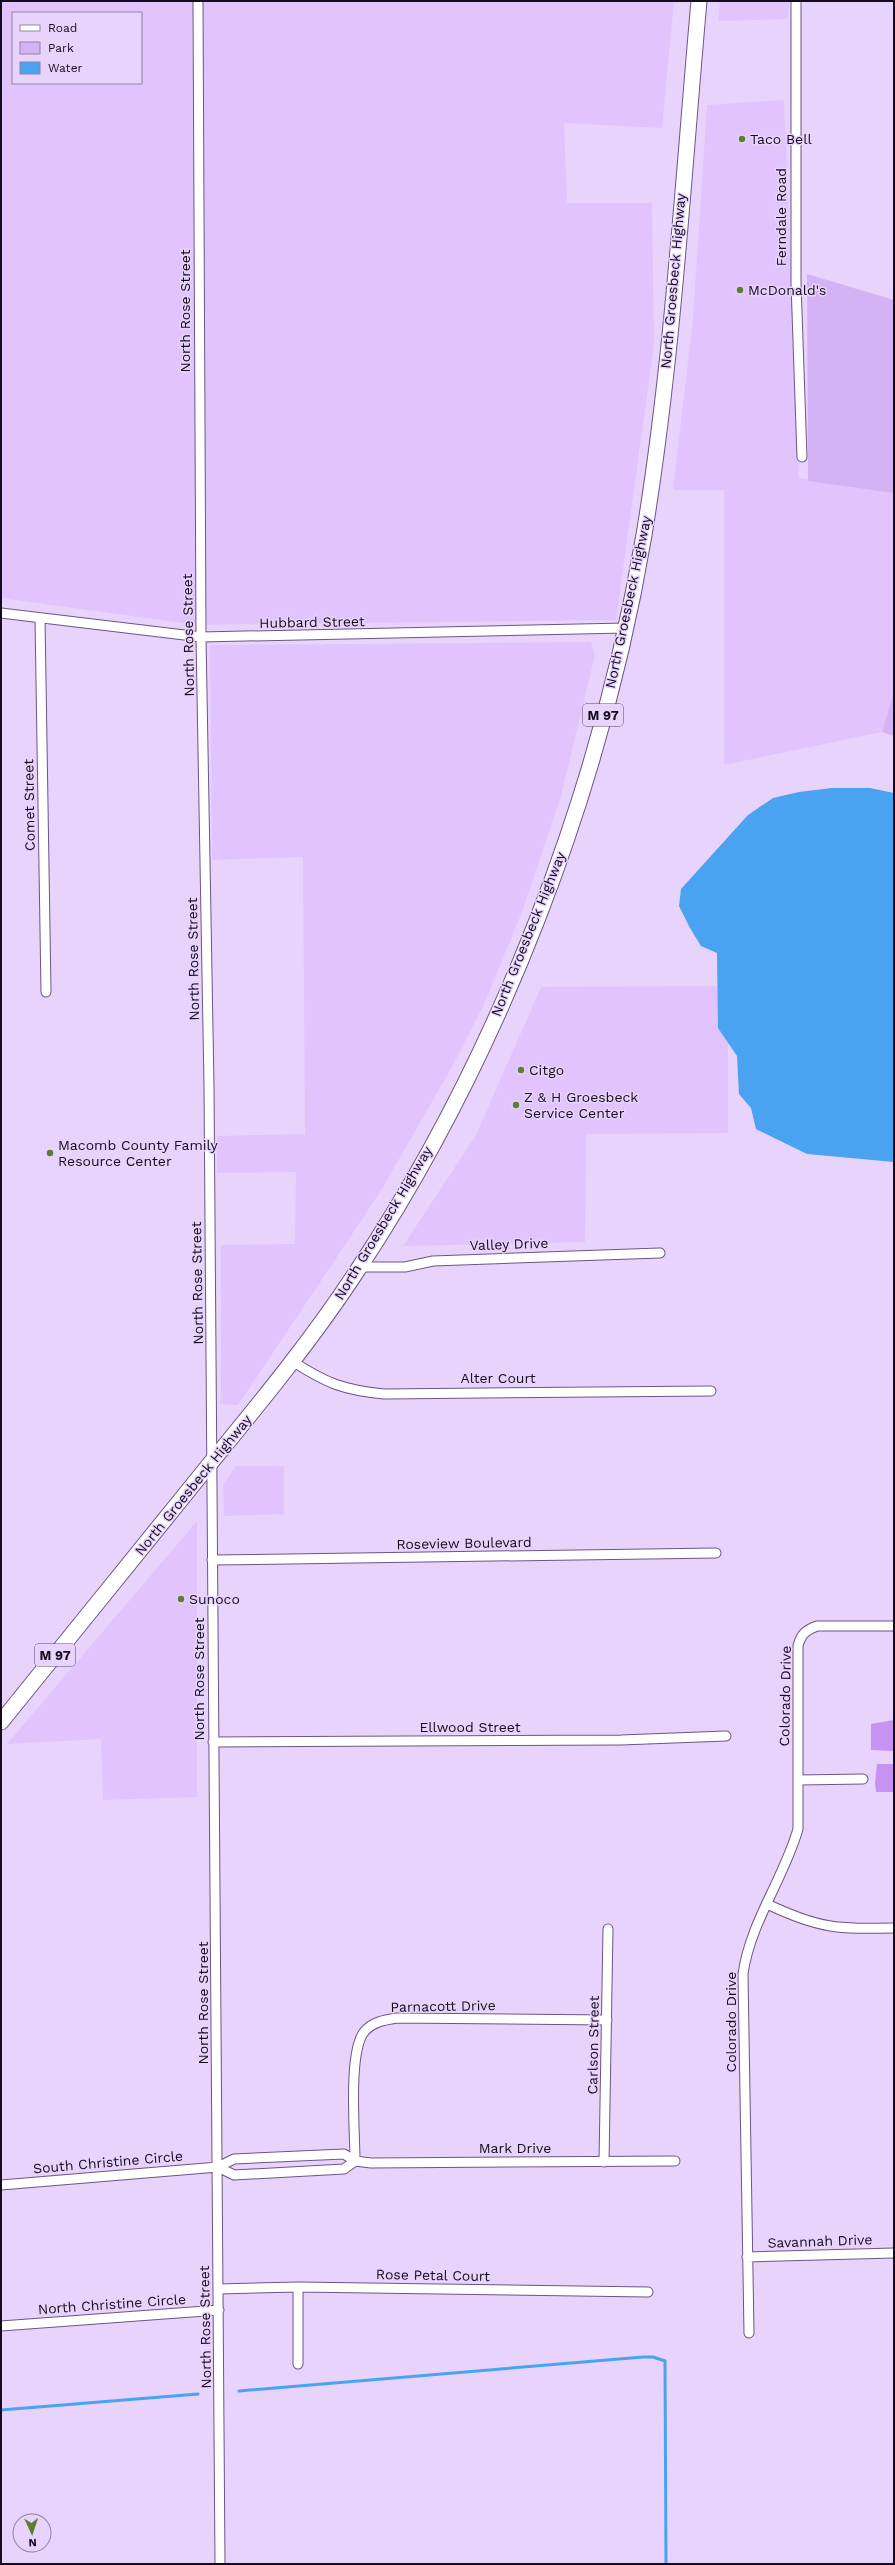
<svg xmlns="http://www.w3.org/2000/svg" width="895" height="2565" viewBox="0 0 895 2565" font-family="'Work Sans',sans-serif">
<rect width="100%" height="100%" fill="#e8d3fc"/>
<path fill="#e1c4fe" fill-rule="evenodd" d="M1 1H674L662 128 564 123 567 203H652L654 345 616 620 197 625 1 598ZM13 13H141V83H13Z
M720 1H789L788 19 718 21Z
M784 100 799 478 894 492V691L882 732 724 765V490H673L693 318 707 105Z
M591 642 595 655 561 796 522 912 483 1007 453 1065 382 1189 337 1257 238 1405 221 1404V1245L295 1244 296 1172 217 1173V1136L305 1134 303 857 212 860 210 645Z
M728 986V1133L586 1134 585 1242 403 1246 476 1135 541 987Z
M236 1466H284V1514L224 1516 223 1485Z
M197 1521V1797L103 1800 101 1739 7 1744Z"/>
<path fill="#d4b3f4" d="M807 274 894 300V493L808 481Z
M894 691V736L882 732Z"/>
<path fill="#c593f2" d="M894 1720V1751L871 1750V1724Z
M877 1764H894V1792H876L875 1783Z"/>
<path fill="#49a3f0" d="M832 788H870L894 793V1162L807 1154 756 1129 751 1108 739 1094 737 1056 718 1028 717 953 701 946 690 928 679 906 681 889 748 815 773 798 799 792Z"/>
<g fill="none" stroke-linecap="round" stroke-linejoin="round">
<path stroke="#49a3f0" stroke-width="3" d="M239 2391 643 2357H653L665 2361 666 2564
M1 2410 198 2394"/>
<g stroke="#6d5582" stroke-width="11">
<path id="street" d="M198 1 201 637 209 1086 220 2564
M796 1V283L802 457
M1 613 201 637 626 628
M40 618 46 992
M359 1267H405L433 1261 660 1253
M292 1361C326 1383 343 1390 384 1394L711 1391
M212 1560 716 1553
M213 1742 621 1740 726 1736
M799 1780 863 1779
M767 1904C820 1929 837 1929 894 1928
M607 2020 397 2018C384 2020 372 2022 364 2032 348 2053 355 2132 355 2161L371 2163 675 2161
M604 2162 608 1929
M1 2185 218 2167 234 2159 344 2154 355 2161 344 2169 234 2175 218 2167
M747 2257 894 2253
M298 2287V2364
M219 2289 298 2287 648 2292
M1 2326 219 2310
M749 2333 743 1974C750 1923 784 1878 798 1829V1646C801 1634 806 1630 817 1626H894"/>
</g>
<g stroke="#6d5582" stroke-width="17">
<path id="primary" d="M1 1722C67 1640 134 1558 200 1476 254 1410 310 1343 357 1271 500 1055 601 790 644 535 673 359 683 179 699 1"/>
</g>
<use href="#street" stroke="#fff" stroke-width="9"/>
<use href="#primary" stroke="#fff" stroke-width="15"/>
</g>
<g fill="#5f7c32" stroke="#e8d3fc" stroke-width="1.5">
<circle cx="742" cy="139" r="4"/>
<circle cx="740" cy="290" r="4"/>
<circle cx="521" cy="1070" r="4"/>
<circle cx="516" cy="1105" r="4"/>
<circle cx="50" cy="1153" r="4"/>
<circle cx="181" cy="1599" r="4"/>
</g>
<g text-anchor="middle" stroke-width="3" stroke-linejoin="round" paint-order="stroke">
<g fill="#e8d3fc" stroke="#544760" stroke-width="1">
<rect x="583" y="704" width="40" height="22" rx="3"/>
<rect x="35" y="1644" width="40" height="22" rx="3"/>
</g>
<g font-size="13" font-weight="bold" fill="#140b1d">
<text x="603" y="720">M 97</text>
<text x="55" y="1660">M 97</text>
</g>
<g font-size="14" fill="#140b1d" stroke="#e8d3fc" text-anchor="start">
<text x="750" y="144">Taco Bell</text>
<text x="748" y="295">McDonald's</text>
<text x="529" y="1075">Citgo</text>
<text x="524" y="1102">Z &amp; H Groesbeck<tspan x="524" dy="16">Service Center</tspan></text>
<text x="58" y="1150">Macomb County Family<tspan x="58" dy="16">Resource Center</tspan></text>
<text x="189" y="1604">Sunoco</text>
</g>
<g font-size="14" fill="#140b1d" stroke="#e8d3fc">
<text transform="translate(781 217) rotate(-90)" y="5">Ferndale Road</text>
<text transform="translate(673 281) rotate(-85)" y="5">North Groesbeck Highway</text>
<text transform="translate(185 311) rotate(-90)" y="5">North Rose Street</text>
<text transform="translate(628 602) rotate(-78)" y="5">North Groesbeck Highway</text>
<text transform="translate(312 622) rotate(-1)" y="5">Hubbard Street</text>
<text transform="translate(188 635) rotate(-91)" y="5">North Rose Street</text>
<text transform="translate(29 805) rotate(-91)" y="5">Comet Street</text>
<text transform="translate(528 934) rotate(-68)" y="5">North Groesbeck Highway</text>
<text transform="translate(193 959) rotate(-91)" y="5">North Rose Street</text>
<text transform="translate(383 1223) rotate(-59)" y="5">North Groesbeck Highway</text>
<text transform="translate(509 1244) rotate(-2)" y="5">Valley Drive</text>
<text transform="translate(197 1283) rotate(-91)" y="5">North Rose Street</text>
<text x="498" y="1383">Alter Court</text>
<text transform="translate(193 1485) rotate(-51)" y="5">North Groesbeck Highway</text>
<text transform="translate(464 1543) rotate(-1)" y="5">Roseview Boulevard</text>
<text transform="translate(199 1679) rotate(-90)" y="5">North Rose Street</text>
<text transform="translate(785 1696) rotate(-89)" y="5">Colorado Drive</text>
<text x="470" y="1732">Ellwood Street</text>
<text transform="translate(203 2003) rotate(-90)" y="5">North Rose Street</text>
<text transform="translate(443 2006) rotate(-1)" y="5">Parnacott Drive</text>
<text transform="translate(731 2022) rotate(-90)" y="5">Colorado Drive</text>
<text transform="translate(593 2045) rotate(-89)" y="5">Carlson Street</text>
<text x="515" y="2153">Mark Drive</text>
<text transform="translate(108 2162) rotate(-5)" y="5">South Christine Circle</text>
<text transform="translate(820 2241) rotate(-2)" y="5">Savannah Drive</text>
<text transform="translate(433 2275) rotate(1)" y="5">Rose Petal Court</text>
<text transform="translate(112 2304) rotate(-4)" y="5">North Christine Circle</text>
<text transform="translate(205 2327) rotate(-91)" y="5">North Rose Street</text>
</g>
</g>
<rect width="895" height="2565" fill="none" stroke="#140b1d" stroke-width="4"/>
<rect x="12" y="12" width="130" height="72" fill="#e8d3fc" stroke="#9383a3"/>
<rect x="20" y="25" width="20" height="6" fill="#ffffff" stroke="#9383a3"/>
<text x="48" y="32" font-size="12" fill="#140b1d">Road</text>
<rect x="20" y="42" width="20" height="12" fill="#d4b3f4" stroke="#9383a3"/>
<text x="48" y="52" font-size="12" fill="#140b1d">Park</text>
<rect x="20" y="62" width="20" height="12" fill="#49a3f0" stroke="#9383a3"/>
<text x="48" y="72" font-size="12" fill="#140b1d">Water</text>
<g transform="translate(32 2533) rotate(177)"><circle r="19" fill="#e8d3fc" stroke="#9383a3"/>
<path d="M0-3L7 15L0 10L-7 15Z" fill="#5f7c32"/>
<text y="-6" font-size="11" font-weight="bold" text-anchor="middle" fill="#140b1d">N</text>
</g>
</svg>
